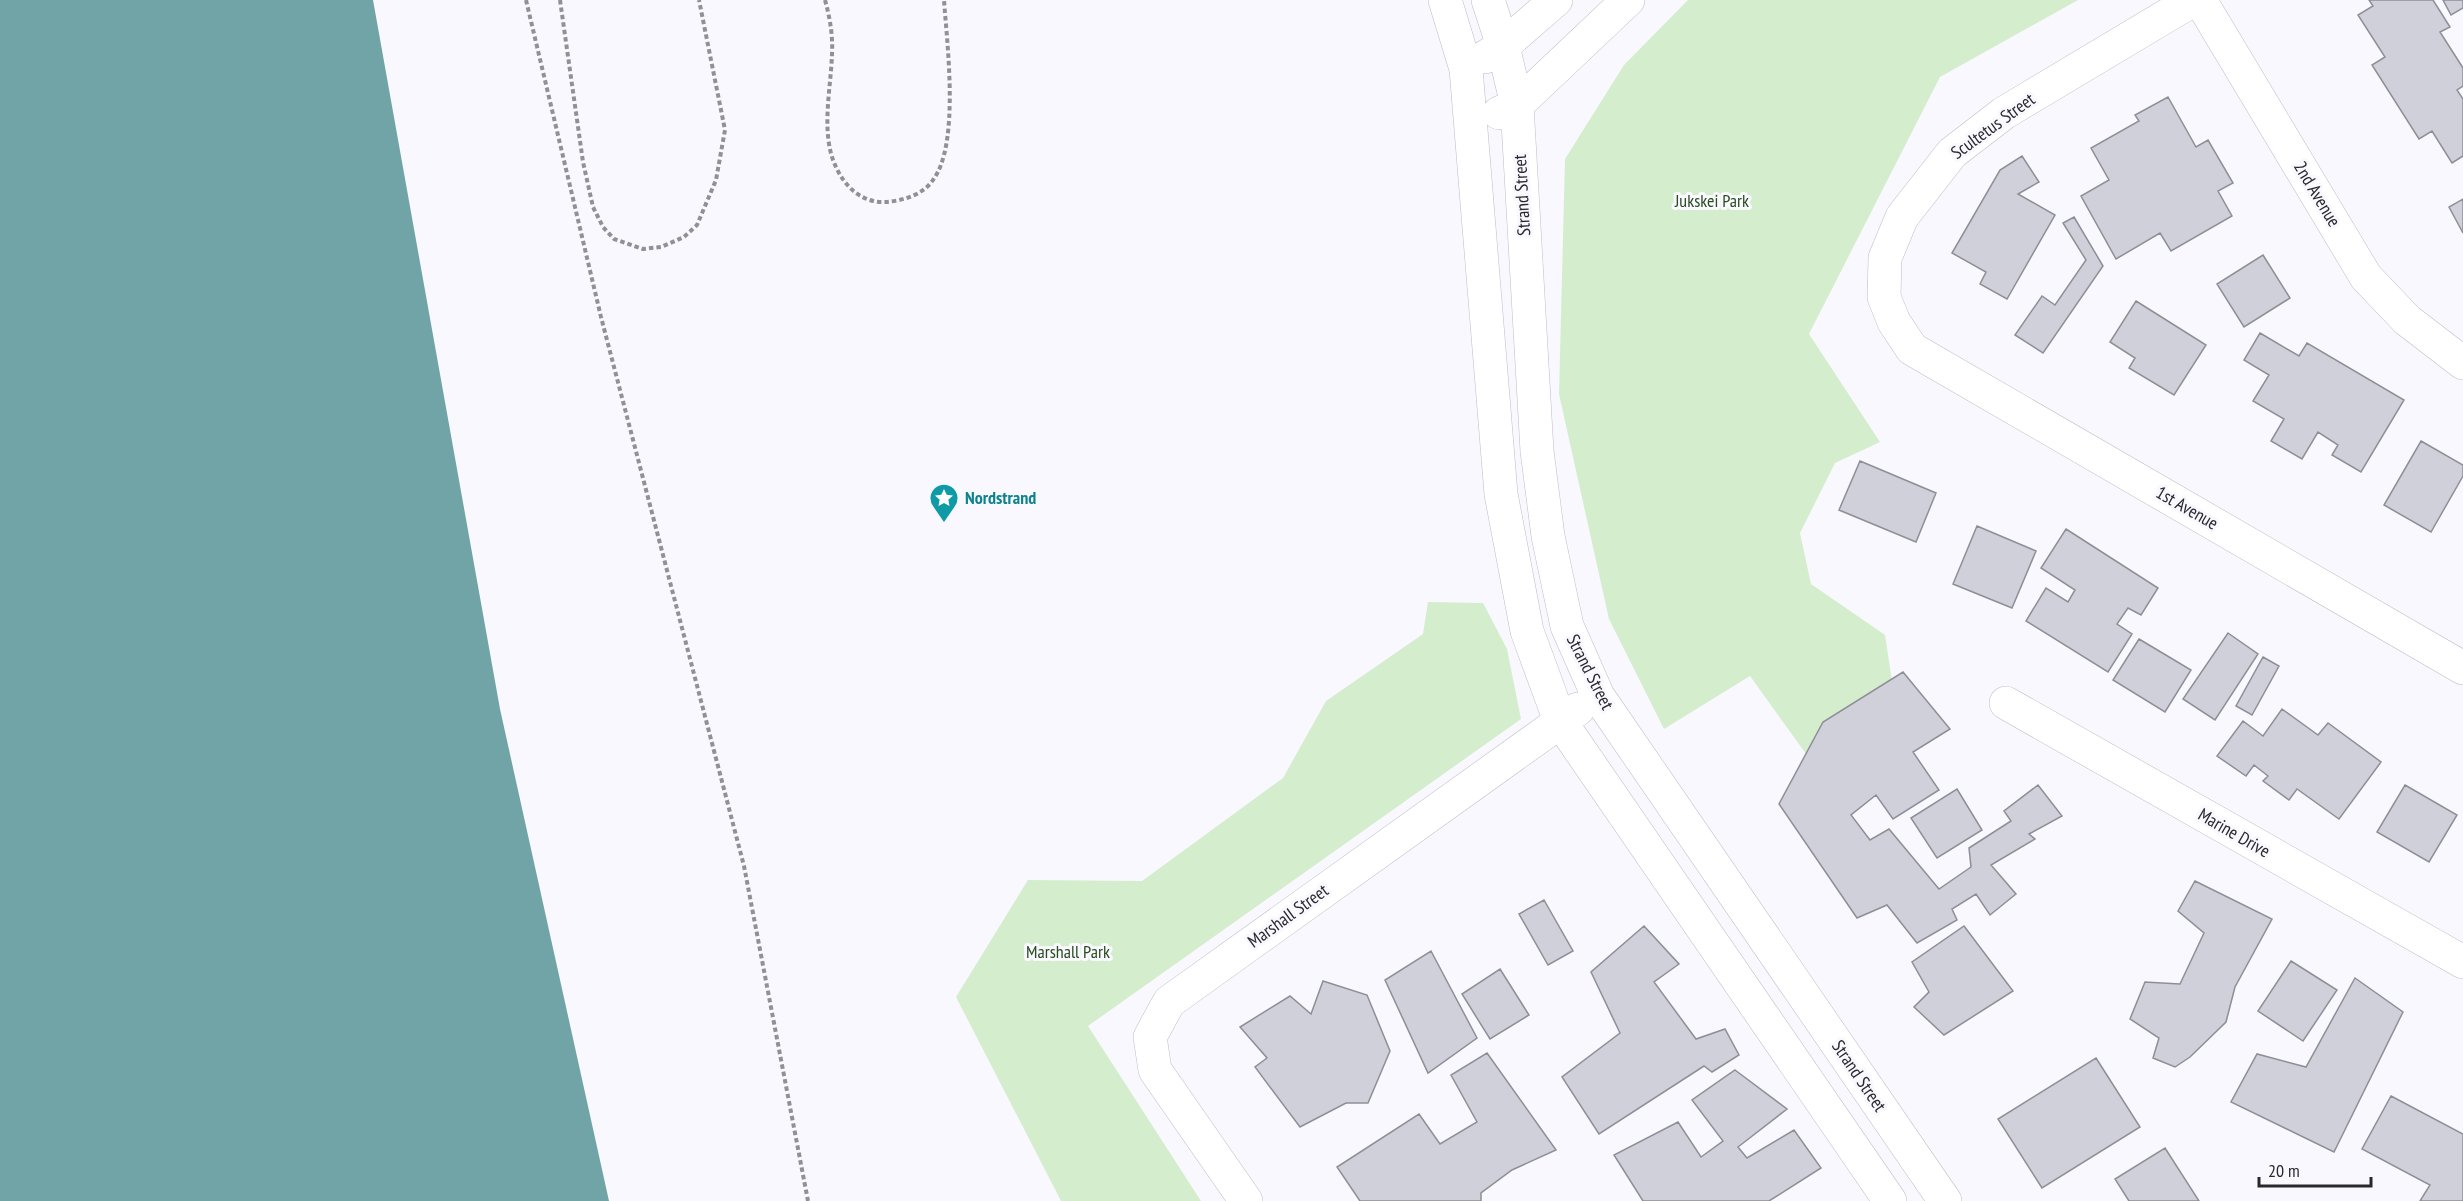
<svg xmlns="http://www.w3.org/2000/svg" width="2463" height="1201" viewBox="0 0 2463 1201" font-family="'PT Sans Narrow',sans-serif">
<rect width="100%" height="100%" fill="#f8f8fe"/>
<path fill="#d4eecd" d="M1688 0H2078L1940 77 1809 334 1880 442 1835 463 1800 533 1811 584 1885 635 1892 681 1809 758 1750 676 1664 729 1609 619 1559 394 1565 159 1624 65Z
M1428 602 1483 603 1507 649 1521 719 1088 1026 1201 1201H1061L956 997 1028 880 1142 881 1283 778 1326 701 1423 634Z"/>
<path fill="#70a4a6" d="M0 0H373L500 709 609 1201H0Z"/>
<path fill="#d0d0db" stroke="#8e8e98" stroke-width="1.5" d="M2369 0H2433L2450 27 2440 32 2463 68V86L2457 90 2463 99V156L2452 163 2432 131 2419 139 2372 65 2385 57 2358 15 2373 6Z
M2443 0H2463V8L2451 15Z
M2168 97 2196 147 2208 140 2233 183 2218 191 2232 216 2171 251 2160 233 2116 259 2081 196 2109 180 2091 148 2139 121 2135 115Z
M2022 156 2039 182 2018 194 2055 215 2007 299 1980 284 1986 272 1952 253 2000 170Z
M2463 199V233L2449 207Z
M2074 217 2103 266 2043 353 2015 335 2042 296 2055 305 2086 260 2063 223Z
M2263 255 2290 298 2244 327 2217 284Z
M2136 301 2206 345 2174 395 2129 368 2135 358 2110 342Z
M2260 333 2299 356 2307 343 2404 400 2361 472 2332 455 2338 445 2318 432 2302 459 2271 441 2284 419 2253 401 2269 375 2244 360Z
M2421 441 2463 465V476L2431 532 2384 505Z
M1860 461 1936 493 1916 542 1839 510Z
M1977 526 2036 551 2012 608 1953 584Z
M2066 529 2158 588 2141 615 2128 608 2117 624 2132 634 2108 672 2026 621 2046 588 2068 602 2075 590 2041 568Z
M2228 633 2258 654 2215 720 2183 699Z
M2139 639 2191 670 2165 712 2113 680Z
M2263 657 2279 666 2252 715 2236 706Z
M1903 672 1950 729 1913 752 1939 790 1893 819 1876 795 1851 815 1870 840 1889 829 1939 889 1971 867 1969 848 2011 821 2004 811 2038 785 2062 816 2029 834 2035 839 1991 865 2016 894 1990 915 1976 894 1952 909 1957 920 1917 943 1887 905 1857 918 1779 804 1823 722Z
M2282 709 2318 735 2328 723 2381 762 2339 819 2297 789 2289 800 2263 781 2268 776 2254 765 2246 776 2217 756 2243 721 2263 736Z
M2405 785 2457 815 2429 862 2377 832Z
M1957 789 1982 830 1937 858 1911 818Z
M2195 881 2272 919 2235 987 2226 1022 2190 1057 2175 1067 2153 1058 2159 1038 2130 1019 2145 982 2180 984 2204 933 2178 911Z
M1544 900 1573 951 1548 965 1519 914Z
M1644 926 1679 964 1654 982 1696 1039 1725 1029 1739 1055 1712 1072 1704 1066 1599 1134 1562 1077 1620 1033 1591 972Z
M1964 926 2013 991 1944 1035 1914 1007 1929 992 1912 962Z
M1431 951 1477 1038 1428 1073 1385 980Z
M2291 961 2337 990 2303 1041 2258 1011Z
M1500 969 1529 1015 1490 1039 1462 994Z
M2355 978 2403 1012 2334 1152 2231 1102 2257 1054 2306 1067Z
M1323 981 1367 995 1390 1051 1368 1103H1346L1300 1127 1255 1067 1267 1058 1240 1027 1290 996 1311 1014Z
M1487 1053 1556 1150 1512 1170 1481 1193V1201H1360L1337 1167 1419 1114 1440 1144 1477 1122 1451 1075Z
M2096 1058 2140 1127 2042 1188 1998 1119Z
M1735 1070 1787 1109 1738 1147 1747 1158 1794 1130 1821 1168 1769 1201H1643L1614 1155 1678 1122 1701 1157 1723 1141 1692 1100Z
M2391 1096 2463 1134V1201H2420L2430 1185 2362 1149Z
M2165 1148 2199 1201H2129L2115 1179Z"/>
<g fill="none" stroke-linecap="round" stroke-linejoin="round">
<g stroke="#bdbdc8" stroke-width="34">
<path id="minor" d="M1445 0 1466 69 1501 494 1527 631 1560 721 1890 1201
M1488 0 1503 46 1517 105 1537 451 1548 536 1567 626 1598 696 1945 1201
M2193 0 2004 113 1952 153 1902 217 1885 258 1884 297 1894 322 1912 349 2463 668
M2200 0 2366 277 2407 320 2463 363
M1485 57 1503 46 1556 0
M1499 113 1517 105 1628 0
M2006 703 2463 962
M1246 1201 1155 1070 1150 1037 1169 1002 1578 709"/>
</g>
<path stroke="#909095" stroke-width="4" stroke-dasharray="4.5 3" stroke-linecap="butt" d="M526 0 601 317 744 866 808 1201
M560 0 583 162 593 207 603 227 614 239 643 249 661 247 684 237 697 225 716 180 725 130 699 0
M825 0C830 18 833 36 832 54 831 89 820 134 836 167 845 187 862 203 885 202 902 201 923 195 933 180 960 144 947 44 944 0"/>
<use href="#minor" stroke="#fff" stroke-width="33"/>
</g>
<defs>
<g id="sight-pin" transform="scale(1.5)"><path d="M0 17L-7.5 6A9.5 9.5 0 1 1 7.5 6Z" fill="#0f9aa8" stroke="#f8f8fe"/><path d="M0-6L1.8-2.2L6-1.7L2.9 1.2L3.7 5.4L0 3.3L-3.7 5.4L-2.9 1.2L-6-1.7L-1.8-2.2Z" fill="#fff"/></g>
</defs>
<g fill-rule="evenodd">
<use href="#sight-pin" x="944" y="498"/>
</g>
<g text-anchor="middle" stroke-width="6" stroke-linejoin="round" paint-order="stroke">
<g font-size="18" fill="#29292d" stroke="#f8f8fe">
<text transform="translate(1993 126) rotate(-36)" y="6">Scultetus Street</text>
<text transform="translate(2317 194) rotate(59)" y="6">2nd Avenue</text>
<text transform="translate(1522 195) rotate(-93)" y="6">Strand Street</text>
<text transform="translate(2187 508) rotate(30)" y="6">1st Avenue</text>
<text transform="translate(1590 672) rotate(63)" y="6">Strand Street</text>
<text transform="translate(2234 833) rotate(30)" y="6">Marine Drive</text>
<text transform="translate(1288 916) rotate(-36)" y="6">Marshall Street</text>
<text transform="translate(1859 1076) rotate(56)" y="6">Strand Street</text>
</g>
<g font-size="18" fill="#284c1d" stroke="#f8f8fe">
<text x="1712" y="207">Jukskei Park</text>
<text x="1068" y="958">Marshall Park</text>
</g>
<g font-size="18" font-weight="bold" fill="#0d838f" stroke="#f8f8fe" text-anchor="start">
<text x="965" y="504">Nordstrand</text>
</g>
</g>
<path d="M2259 1177v9h112v-9" fill="none" stroke="#29292d" stroke-width="3"/>
<text x="2268" y="1177" font-size="18" fill="#29292d" stroke="#f8f8fe" stroke-width="4.5" paint-order="stroke">20 m</text>
</svg>
